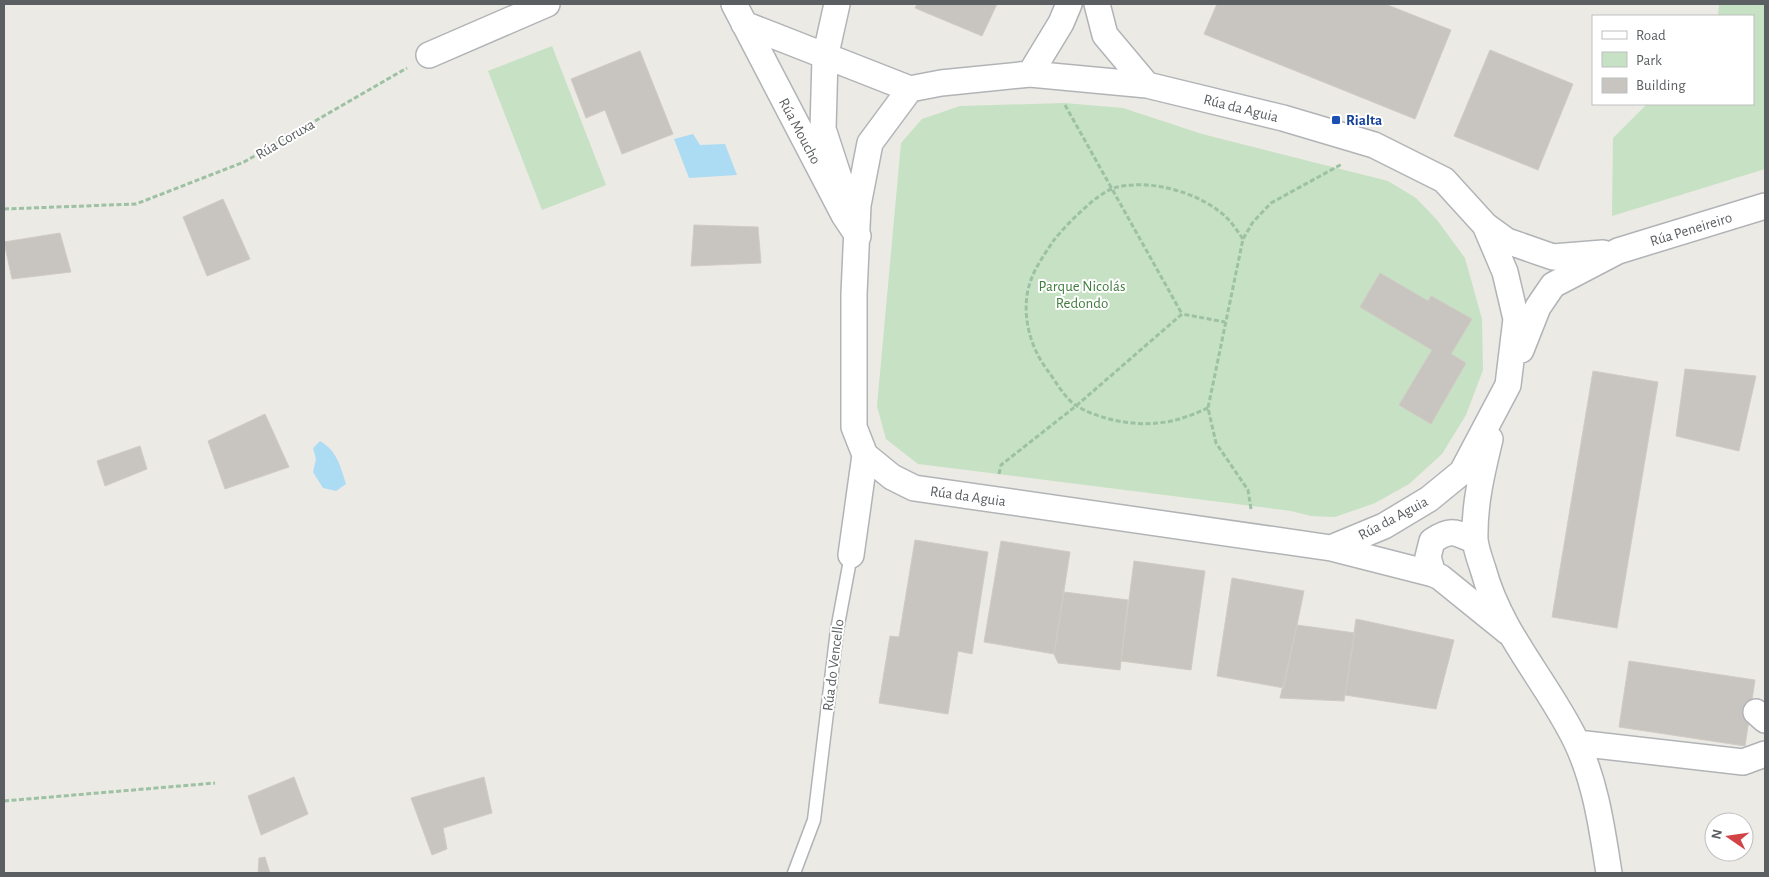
<svg xmlns="http://www.w3.org/2000/svg" width="1769" height="877" viewBox="0 0 1769 877" font-family="'Alegreya Sans',sans-serif">
<rect width="100%" height="100%" fill="#eceae4"/>
<path fill="#c6e1c3" d="M1719 4H1765V169L1612 216 1613 138 1647 104H1753V16H1718Z
M552 46 606 185 542 210 488 71Z
M1064 103 1123 108 1202 134 1388 181 1416 198 1437 220 1465 258 1482 319 1483 370 1466 415 1442 454 1409 484 1375 503 1335 517 1311 516 1291 511 918 464 886 439 877 406 901 143 922 119 960 106Z"/>
<path fill="#acdbf4" d="M693 134 700 145 725 144 737 175 689 178 674 139Z
M320 441C337 451 340 465 346 484L336 491 323 488 313 472 316 459 313 448Z"/>
<path fill="#c8c5c0" stroke="#d0cbc3" d="M917 4H997L982 36 915 8Z
M1217 4H1385L1451 30 1415 119 1204 34Z
M1490 50 1573 84 1538 170 1454 136Z
M640 51 673 134 622 154 605 110 586 118 571 79Z
M223 199 250 259 207 276 183 217Z
M694 225 758 227 761 263 691 266Z
M60 233 71 272 12 279 4 242Z
M1380 273 1428 301 1431 296 1472 319 1451 354 1466 363 1431 424 1399 405 1432 350 1360 307Z
M1685 369 1756 376 1739 451 1676 436Z
M1593 371 1658 382 1617 628 1552 617Z
M265 414 289 467 225 489 208 441Z
M140 446 147 469 105 486 97 461Z
M915 540 988 552 972 654 958 651 948 714 879 703 890 636 899 637Z
M1001 541 1070 552 1054 654 984 642Z
M1134 561 1205 571 1191 670 1121 661Z
M1232 578 1304 591 1284 688 1217 676Z
M1064 592 1128 600 1120 670 1058 663 1054 654Z
M1356 619 1454 640 1436 709 1345 695Z
M1297 625 1355 633 1344 701 1280 698Z
M1629 661 1755 680 1745 746 1619 727Z
M294 777 308 814 261 835 248 796Z
M484 777 492 813 443 828 447 849 432 855 411 798Z
M265 857 270 873H258L259 858Z"/>
<g fill="none" stroke-linecap="round" stroke-linejoin="round">
<g stroke="#b1b4b7" stroke-width="15">
<path id="service" d="M794 873 814 820 837 630 851 555"/>
</g>
<g stroke="#b1b4b7" stroke-width="28">
<path id="minor" d="M734 4 844 215 858 236
M837 4 825 58 823 129 841 184
M1097 4 1105 35 1147 85
M744 24 910 89
M429 55 547 4
M1030 74 1061 23 1069 4
M1485 225 1507 241 1553 257 1603 253
M1521 350 1538 307 1553 285 1618 251 1765 206
M1490 439C1482 472 1474 505 1475 540 1476 549 1480 560 1483 569 1501 635 1547 681 1576 741 1596 783 1602 829 1609 873
M1331 548 1384 526 1429 499 1462 472 1508 385 1516 319 1505 272 1485 225 1444 180 1374 145 1283 118 1147 85 1030 74 941 83 910 89 870 143 858 205 854 294V427L865 455 892 477 914 488 1331 548 1433 574 1440 577 1508 632
M851 555 865 455
M1433 574 1428 557 1432 541C1451 528 1455 532 1475 541
M1756 712 1765 720
M1577 743 1743 762 1765 754"/>
</g>
<path stroke="#9dc1a4" stroke-width="3" stroke-dasharray="5 2.5" stroke-linecap="butt" d="M1065 105 1182 314
M4 209 136 204 244 162 407 68
M1208 408C1192 415 1175 422 1157 423 1133 426 1098 419 1077 406 1066 400 1056 382 1048 371 1031 349 1022 318 1028 290 1032 271 1044 255 1054 240 1065 226 1097 193 1114 188 1149 178 1200 192 1227 218 1233 224 1238 232 1243 239
M999 474 1001 465 1076 406 1182 314 1225 322
M1251 509 1248 490 1216 443 1208 408 1243 239 1253 222 1271 203 1342 164
M4 801 215 783"/>
<use href="#service" stroke="#fff" stroke-width="12"/>
<use href="#minor" stroke="#fff" stroke-width="25"/>
</g>
<rect fill="#1a4fb4" stroke="#fff" stroke-width="2" x="1331" y="115" width="10" height="10" rx="2.5"/>
<g text-anchor="middle" stroke-width="4" stroke-linejoin="round" paint-order="stroke">
<g font-size="15" fill="#5c5f62" stroke="#fff">
<text transform="translate(1241 108) rotate(14)" y="5">Rúa da Aguia</text>
<text transform="translate(800 131) rotate(62)" y="5">Rúa Moucho</text>
<text transform="translate(285 139) rotate(-30)" y="5">Rúa Coruxa</text>
<text transform="translate(1691 229) rotate(-17)" y="5">Rúa Peneireiro</text>
<text transform="translate(968 496) rotate(8)" y="5">Rúa da Aguia</text>
<text transform="translate(1393 518) rotate(-28)" y="5">Rúa da Aguia</text>
<text transform="translate(833 665) rotate(-83)" y="5">Rúa do Vencello</text>
</g>
<g font-size="15" font-weight="bold" fill="#164399" stroke="#fff" text-anchor="start">
<text x="1346" y="125">Rialta</text>
</g>
<g font-size="15" fill="#427d3f" stroke="#fff">
<text x="1082" y="291">Parque Nicolás<tspan x="1082" dy="17">Redondo</tspan></text>
</g>
</g>
<rect width="1769" height="877" fill="none" stroke="#5c5f62" stroke-width="10"/>
<rect x="1592" y="15" width="162" height="90" fill="#ffffff" stroke="#bebfc0"/>
<rect x="1602" y="31" width="25" height="8" fill="#ffffff" stroke="#bebfc0"/>
<text x="1636" y="40" font-size="15" fill="#5c5f62">Road</text>
<rect x="1602" y="52" width="25" height="15" fill="#c6e1c3" stroke="#bebfc0"/>
<text x="1636" y="65" font-size="15" fill="#5c5f62">Park</text>
<rect x="1602" y="78" width="25" height="15" fill="#c8c5c0" stroke="#bebfc0"/>
<text x="1636" y="90" font-size="15" fill="#5c5f62">Building</text>
<g transform="translate(1729 837) rotate(283)"><circle r="24" fill="#ffffff" stroke="#bebfc0"/>
<path d="M0-4L9 19L0 12L-9 19Z" fill="#d24345"/>
<text y="-8" font-size="14" font-weight="bold" text-anchor="middle" fill="#5c5f62">N</text>
</g>
</svg>
